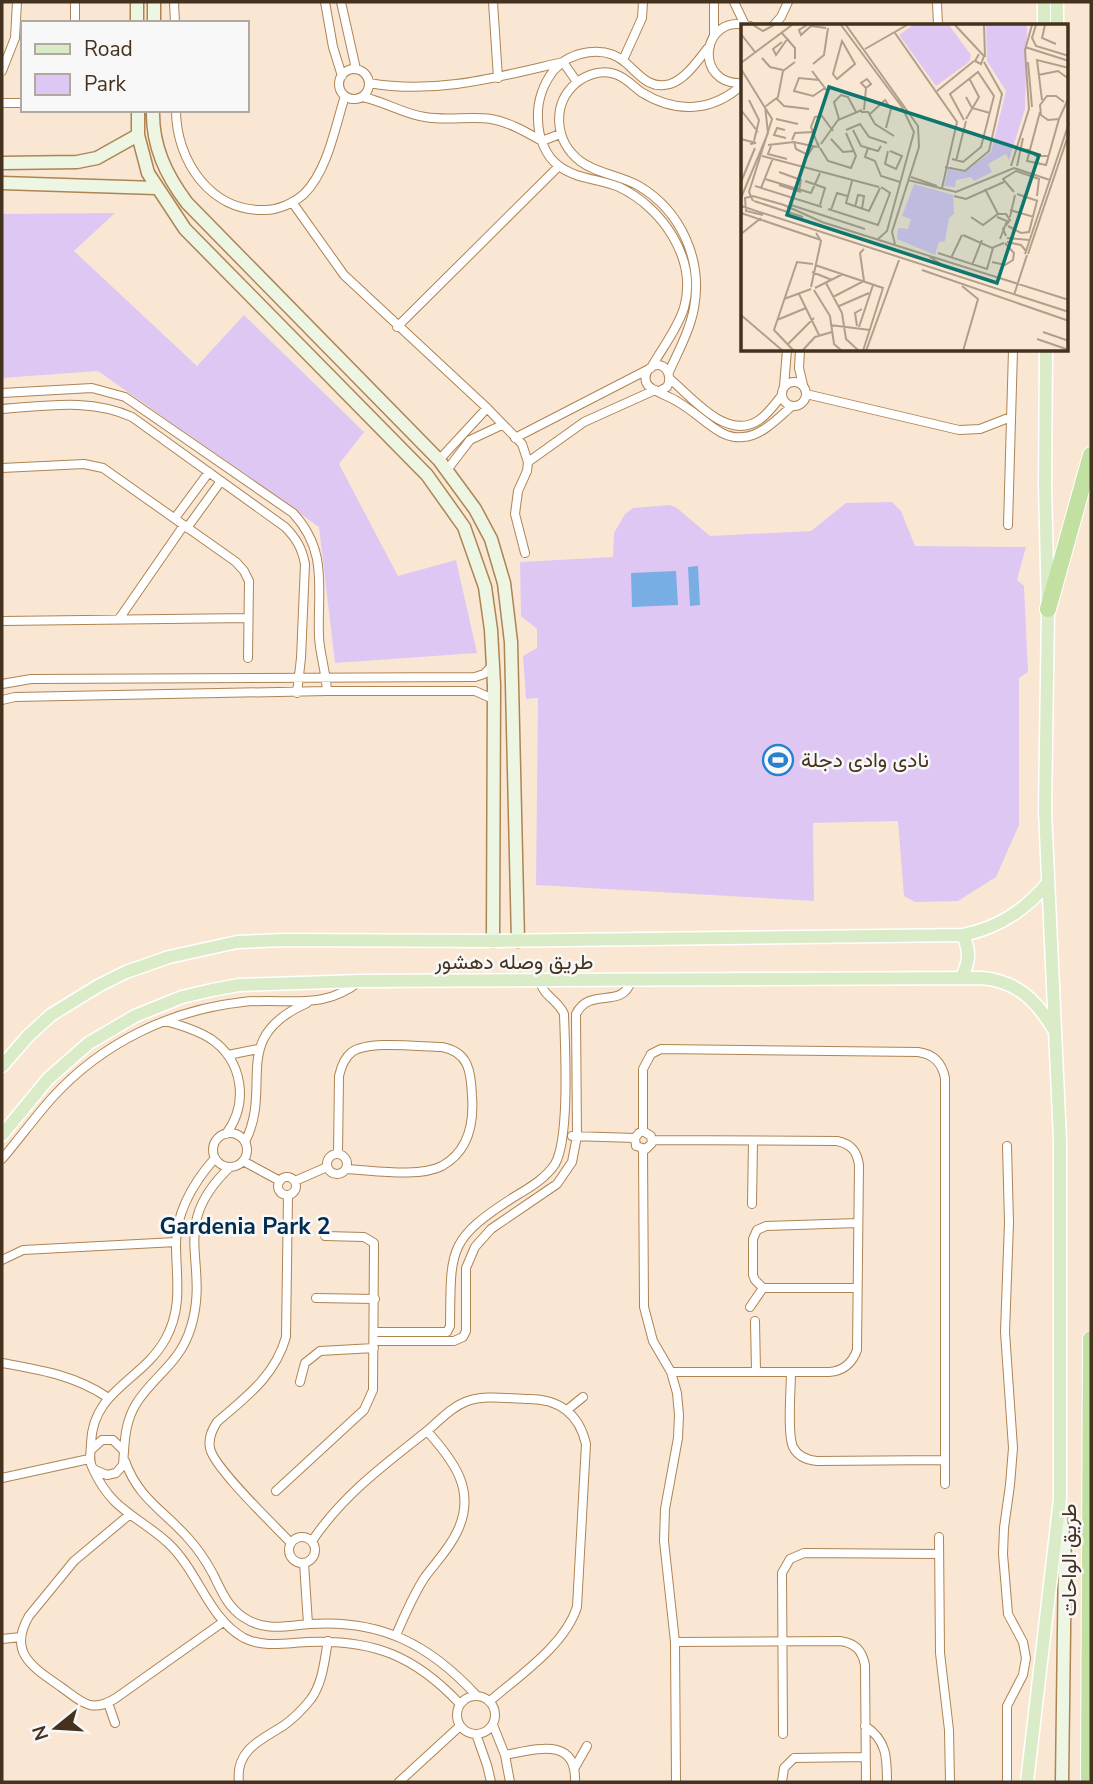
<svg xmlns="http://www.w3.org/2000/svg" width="1093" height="1784" viewBox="0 0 1093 1784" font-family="'Nunito Sans',Vazirmatn,sans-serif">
<rect width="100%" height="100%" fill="#fae7d3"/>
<path fill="#dfc7f3" d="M115 213 74 251 197 366 244 315 364 432 339 464 398 576 456 560 477 653 335 663 319 527 98 371 2 378V214Z
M892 502 901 511 915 546 1026 547 1017 580 1024 586 1028 672 1019 678V825L996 877 958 901 915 902 904 896 898 821 813 823 814 901 536 885 538 698 526 699 523 656 537 648V629L521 616 520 562 613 557 614 533 625 514 633 508 670 505 677 508 710 536 811 531 846 503Z"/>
<path fill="#78aee4" d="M698 566 700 605 690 606 688 567Z
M676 571 678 605 632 607 631 573Z"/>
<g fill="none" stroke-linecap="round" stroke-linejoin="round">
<g stroke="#ae8453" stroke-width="10">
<path id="street" d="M174 2 175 23
M325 2 333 47 342 76
M341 2 356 69
M493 2 498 78
M714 2V35
M734 2 745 25
M937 2 938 26
M75 23V2
M773 26 781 17 788 2
M623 60 642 18 643 2
M339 84a15 15 0 1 1 30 0a15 15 0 1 1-30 0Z
M2 71 15 38 17 2
M369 83C436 95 498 77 563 62L577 82
M743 83C693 87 700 11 750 26
M362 97C384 101 403 114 425 117 447 121 469 116 491 119 509 122 526 132 542 141L560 134
M2 103H23
M176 110C176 161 211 212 265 210 278 210 294 203 304 194 328 170 335 127 345 96
M292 202 344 275 487 408 522 444 528 462 527 471 518 491 515 514 525 553
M397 327 559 166
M800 350 799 368 803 385
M651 368C662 348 677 330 684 308 698 259 662 207 619 187 600 179 576 179 559 166 545 156 538 136 538 119 537 102 543 84 554 70 571 51 605 44 626 63 639 74 649 90 670 84 686 79 698 60 708 48
M669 372C678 352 690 330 694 308 703 260 681 211 639 186 620 175 597 174 580 161 555 142 551 105 576 83 586 75 602 69 615 74 625 77 633 86 641 92 676 114 713 112 743 84
M670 379C692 397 727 442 759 420 768 414 775 404 782 395
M782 394a12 12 0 1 1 24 0a12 12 0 1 1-24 0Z
M784 386 787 350
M659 391 667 387C674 375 663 358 650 368 644 373 644 383 650 387 655 392 671 397 678 402 694 411 707 425 722 433 728 436 737 438 743 437 762 436 779 417 792 406
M2 393 92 388 125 397 293 513C329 552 317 589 319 637 320 655 326 672 327 691
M806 394 959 430 980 429 1011 417
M2 409C46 406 90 398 132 417L285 527C296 538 302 548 305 564L301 658 297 693
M515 438 649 369
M439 460 487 408
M528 462 584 422 655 390
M2 468 84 464 103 468 236 562 244 571 249 581 248 658
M447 470 470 440 502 425
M175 518 209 472
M1008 525 1013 350
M187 528 221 481
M119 619 184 525
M2 621 248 618
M2 684 31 679 475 677 484 674 493 665
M2 700 15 697 327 691H475L493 699
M165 1021C180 1025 197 1030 211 1039 243 1061 249 1103 226 1134
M228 1055 258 1049
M643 1131V1069L651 1054 661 1049 918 1052C934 1054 942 1063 945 1078V1484
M213 1150a17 17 0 1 1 34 0a17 17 0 1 1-34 0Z
M572 1136 635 1138 639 1133 643 1131 651 1136 652 1143 646 1149 636 1146 635 1138
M652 1140 837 1141C851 1144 857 1151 859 1165L857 1350C852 1364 843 1371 829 1372H671
M245 1142C274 1085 228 1038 307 1003
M1007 1146 1009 1223 1005 1332 1013 1448 1010 1485 1004 1528 1003 1554 1008 1614 1023 1642 1026 1658 1023 1675 1007 1706V1782
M643 1149 644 1307 653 1341 671 1372 677 1393 679 1415 678 1438 665 1509 664 1541 675 1642 676 1782
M327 1164a10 10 0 1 1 20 0a10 10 0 1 1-20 0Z
M338 1154 339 1076C341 1067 344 1058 352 1052 369 1040 421 1047 442 1047 469 1052 471 1072 472 1096 474 1123 469 1151 442 1166 419 1178 372 1170 346 1169
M2 1159C19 1139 35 1117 52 1098 102 1043 170 1010 243 1002 287 997 322 1012 360 981
M243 1161 280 1181
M278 1186a9 9 0 1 1 18 0a9 9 0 1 1-18 0Z
M295 1181 327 1167
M288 1195 286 1337C275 1376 246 1397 217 1422 212 1430 208 1438 210 1448 213 1467 275 1526 291 1543
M752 1204 753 1141
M2 1260 23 1250 176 1242
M857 1288H763L755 1280 753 1275V1239L757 1230 766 1226 858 1223
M316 1298 375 1299
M750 1307 763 1288
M755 1321 756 1371
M374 1332H447L450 1326C451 1249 447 1240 514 1197 529 1188 545 1179 555 1164 570 1138 565 1047 564 1014 558 1000 543 996 540 981
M374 1341H454L463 1337 466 1331V1268L475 1247 491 1229 557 1184 572 1162 577 1136 576 1014C590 986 622 1010 631 981
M2 1363C40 1370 74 1375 107 1397
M791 1372C791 1388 787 1434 793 1447 798 1457 807 1460 817 1461L945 1460
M300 1382 305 1363 320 1351 374 1348
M567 1410 583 1397
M91 1450 102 1440H113L124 1451 123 1465 116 1473 107 1475 93 1469C88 1460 91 1453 91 1443 93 1389 143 1381 166 1338 183 1307 176 1277 176 1244 176 1211 194 1182 215 1158
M124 1451C125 1434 127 1419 136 1404 154 1375 180 1364 191 1327 211 1261 167 1227 230 1167
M125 1461C138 1498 163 1510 188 1538 198 1549 206 1561 213 1574 221 1590 227 1606 243 1617 265 1632 285 1626 310 1624 380 1619 429 1644 476 1695
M93 1469C112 1511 137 1515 168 1543 199 1572 208 1618 244 1638 264 1648 286 1643 307 1642 373 1639 415 1656 460 1704
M2 1478 89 1459
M276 1491 364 1410 373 1390 374 1243 364 1237 325 1236
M129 1515 74 1561 29 1616C7 1653 34 1668 61 1687 70 1693 79 1702 90 1705 100 1707 108 1703 116 1698L223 1622
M939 1537 940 1653 949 1730 950 1782
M289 1550a13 13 0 1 1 26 0a13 13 0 1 1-26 0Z
M312 1541C343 1495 384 1465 427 1431 439 1421 450 1408 465 1402 484 1394 509 1399 529 1399 559 1399 579 1414 586 1444L577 1607C565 1645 520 1675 490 1701
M304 1563 308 1624
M396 1635C405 1615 413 1595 425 1577 436 1562 449 1549 457 1532 477 1491 454 1461 427 1431
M2 1639 21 1637
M675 1642 840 1641C855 1643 862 1650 865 1665L866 1782
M457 1715a19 19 0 1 1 38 0a19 19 0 1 1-38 0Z
M108 1703 115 1723
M493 1725 505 1755 510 1782
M865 1726C887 1740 887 1758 887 1782
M476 1734 487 1765 491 1782
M783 1734 782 1573 790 1559 804 1553 939 1554
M505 1755C534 1750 577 1735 575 1782
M574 1769 587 1746
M239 1782C235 1751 260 1740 283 1726 293 1719 303 1709 311 1699 323 1682 324 1662 328 1641
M399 1782 460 1726
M782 1782 784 1768 794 1758 865 1757"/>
</g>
<g stroke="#ae8453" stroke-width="15">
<path id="secondary" d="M137 2V23
M154 23V2
M138 110V135L148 173 185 229 427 475 464 527 485 587 491 630 494 685 493 941
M153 110C152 146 166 175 187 203L439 460 475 509 491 539 504 583 511 642 518 941
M2 163 77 162 97 158 138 135
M2 183 156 188
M1061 1517 1065 1555 1062 1782"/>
</g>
<g stroke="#fff" stroke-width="15">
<path id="primary" d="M1044 2V26
M1057 2V26
M961 978C970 962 970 951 963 935
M2 1066 28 1036 51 1015 98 986 126 972 169 957 237 942 284 940 493 941 963 935C998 928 1024 911 1047 884
M2 1135 48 1079 89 1043 135 1016 182 997 212 990 239 985 360 981 982 978C1017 981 1037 1001 1054 1030
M1027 1782 1060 1499V1140L1045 811 1048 609 1045 485 1046 350"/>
</g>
<g stroke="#fff" stroke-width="18">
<path id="highway" d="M1048 609 1091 455
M1089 1782 1091 1339"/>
</g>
<use href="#street" stroke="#fff" stroke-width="8"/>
<use href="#secondary" stroke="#ecf6e3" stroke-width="12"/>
<use href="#primary" stroke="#daecc7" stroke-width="12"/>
<use href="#highway" stroke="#c1e0a1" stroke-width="16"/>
</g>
<defs>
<g id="stadium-ring" transform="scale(1.575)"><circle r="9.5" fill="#f8f8f8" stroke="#2881cf" stroke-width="1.5"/><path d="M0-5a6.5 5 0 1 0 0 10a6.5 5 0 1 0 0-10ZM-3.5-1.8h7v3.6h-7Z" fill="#2881cf"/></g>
</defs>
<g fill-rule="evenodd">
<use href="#stadium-ring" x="778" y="760"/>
</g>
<g text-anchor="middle" stroke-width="5" stroke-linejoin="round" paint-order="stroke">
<g font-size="21" fill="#44321e" stroke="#f8f8f8" text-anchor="start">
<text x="801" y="767">نادى وادى دجلة</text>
</g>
<g font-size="21" fill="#44321e" stroke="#f8f8f8">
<text x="514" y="969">طريق وصله دهشور</text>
<text transform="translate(1069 1560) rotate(-90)" y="7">طريق الواحات</text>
</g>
<g font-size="23" font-weight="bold" fill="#012d51" stroke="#f8f8f8">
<text x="245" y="1234">Gardenia Park 2</text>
</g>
</g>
<g transform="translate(741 24)">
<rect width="327" height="327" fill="#fae7d3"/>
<path d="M172 1H208L230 31 228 38 195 62 158 11ZM245 1H286L284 85 268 136 265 130 247 140 251 148 233 157 230 153 215 156 214 163 203 162 207 145 224 148 250 128 265 67 246 37ZM173 160 212 171 213 190 208 194 204 217 198 218 194 231 156 215 157 204 167 205 170 195 161 192Z" fill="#dfc7f3"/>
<path fill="none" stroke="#b19f8b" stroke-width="2" d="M12 1 22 7 33 1M66 1 58 6 60 11 70 2 85 4M100 1 161 83 173 108 146 207 137 215M105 1 177 102 178 123 151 208 154 220M214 1 243 32 240 40 234 37 238 30M243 1 244 33M295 1 291 14 295 22 328 32M304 1 301 14 315 20M40 8 54 24V35M154 9 216 98 201 164M0 10 14 28M101 17 114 40 96 55 92 50ZM41 18 32 25 35 31 47 14M284 23 328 37M124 25 166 1M21 34 29 43 42 46M287 38 291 83M0 39 51 1M72 40 83 31 87 4M0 45 31 95 8 168 12 177M71 47 87 68M297 51 317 47 328 55M78 56 58 54 53 67 72 72 84 64M196 67 233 37M225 73 231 84 249 89M35 74 43 82 68 85M8 76 18 96 13 117M301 76 296 36 328 44M323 78 315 72H306L299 81 300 91 307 96 318 95 328 73M25 82 37 73 42 47 54 38M0 86 17 108M123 86 125 64 130 60 126 55 120 59 125 64M120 88H127L134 100 153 112M299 88 286 137 305 141 318 95M129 90 144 76 150 85 145 104M35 95 57 100M98 95 93 78 100 71 107 73 115 88M225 95 238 73 228 54M44 106 36 104 33 111 45 114M105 106 119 100 128 113 146 119M112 106 120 122 137 127 140 122M0 115 15 119 9 120M90 115 102 128 113 127M51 116 54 109 72 108M53 118 55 125 67 131 72 123M77 119 78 124 70 103 74 93 81 92 92 107M80 120 97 96 121 86M27 121 53 118 76 123M30 122 27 130 46 135M79 124 87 137 110 144 115 132 105 109M127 124 124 133 134 137 140 152 159 158M286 125 295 132H308M147 127 144 140 155 145 161 132 149 127M21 132 138 163M211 135 222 138 240 123 253 72 237 48 209 70 223 96M215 137 225 97M270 142 288 85 284 26 291 1M276 142 282 114M204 143 224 147 248 127 261 70 243 38M38 148 60 156 58 166M170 153 196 162M24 155 70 169 79 149M167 156 215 168 273 144 309 156M64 157 84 164 79 181M111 157 105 179 128 187 139 164M0 158 14 124M38 161 60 168M14 162 81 183M20 164 32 134M244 165 257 190M273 168 262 155 275 147 298 155 296 172M276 170 297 177M213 172 225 175 263 158M0 174 27 109 24 82M13 177 62 193M50 181 124 205M0 182 328 288M114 183 117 171 123 172 121 185M87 185 137 201 149 169 140 163M90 186 96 169 106 172M269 186 293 193M0 189 80 216M22 191 5 187 4 174 12 172 43 181 81 198 328 276M230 193 242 201 257 190H265L269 196 262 205 265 212M256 193 266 197 259 215M269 193 274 171M267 202 280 209 288 208 296 177M0 210 20 194M222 211 251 224 263 219M266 214 288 216M266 218 280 221 285 227M197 229 246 245 252 224M284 230 328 99M287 230 328 109M186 231 206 244M210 234 221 211M251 238 264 241 272 236 273 229 264 219M74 241 142 264 122 327M231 241 241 216M181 246 328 297M71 248 91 256M85 259 101 289 105 315 118 327M221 262 237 275 222 327M70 263 80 217 75 209M74 264 102 250M73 266 89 292 93 320 101 327M58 270 78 311M273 271 286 231M92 273 123 257 119 229 123 225M43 275 70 265M98 282 128 269M0 291 42 327M36 296 65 284M89 301 129 306M116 302 114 289 121 285M118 303 132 261M302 308 328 317M296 315 328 326M46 321 73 294M53 327 33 306 56 238 72 240M61 327 74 313 91 308M125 327 158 236"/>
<path fill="#0f766e" fill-opacity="0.15" stroke="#0f766e" stroke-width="3.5" d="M88 63 298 131 256 259 46 191Z"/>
<rect width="327" height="327" fill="none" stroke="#44321e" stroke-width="3.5"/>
</g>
<rect width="1093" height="1784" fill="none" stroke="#44321e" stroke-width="7"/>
<rect x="21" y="21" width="228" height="91" fill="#f8f8f8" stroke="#b0a9a1" stroke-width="2"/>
<rect x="35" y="44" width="35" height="10" fill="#daecc7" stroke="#b0a9a1" stroke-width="2"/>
<text x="84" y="56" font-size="21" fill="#44321e">Road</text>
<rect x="35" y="74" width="35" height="21" fill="#dfc7f3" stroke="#b0a9a1" stroke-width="2"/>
<text x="84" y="91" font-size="21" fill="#44321e">Park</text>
<g transform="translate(56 1728) rotate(252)" stroke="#f8f8f8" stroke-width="5" paint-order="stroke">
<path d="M0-5L12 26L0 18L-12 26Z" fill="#44321e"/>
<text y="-10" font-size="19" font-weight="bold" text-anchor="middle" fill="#44321e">N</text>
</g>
</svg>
